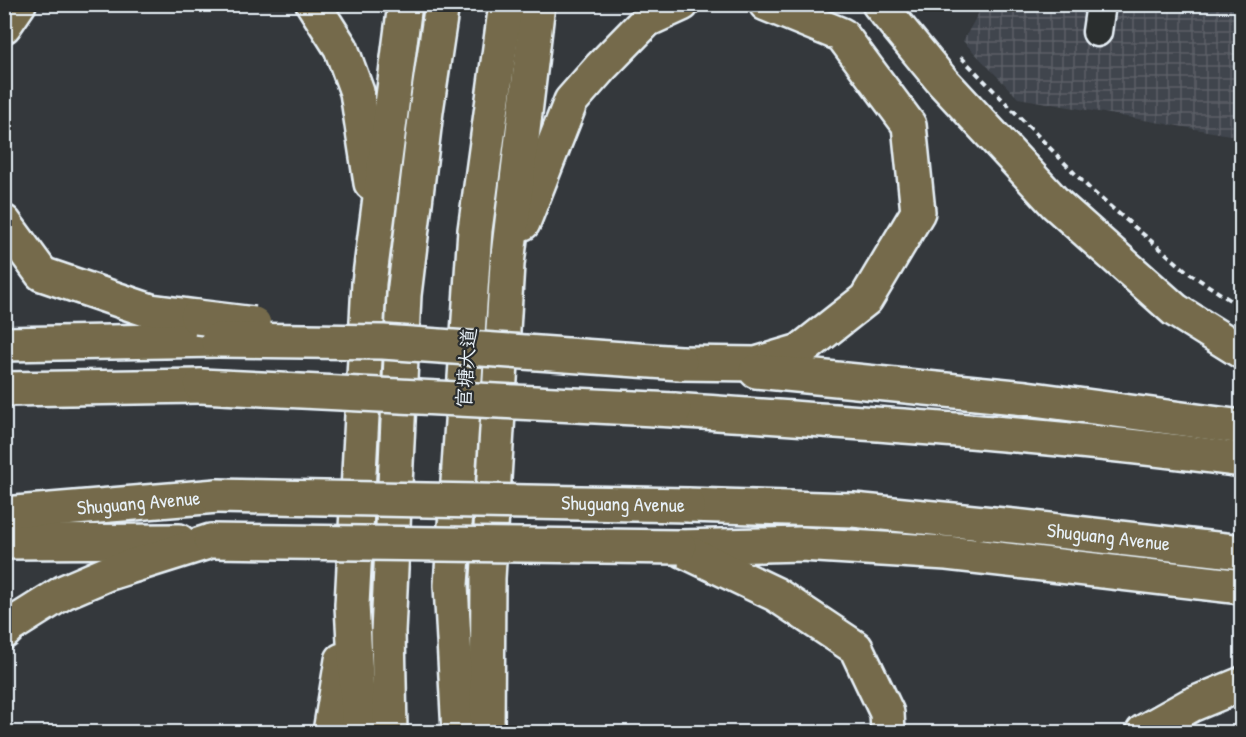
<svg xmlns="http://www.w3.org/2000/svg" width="1246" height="737" viewBox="0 0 1246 737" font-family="'Patrick Hand','LXGW WenKai TC',sans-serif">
<defs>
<pattern id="industrial-grid" width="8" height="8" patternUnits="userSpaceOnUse" patternTransform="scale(1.5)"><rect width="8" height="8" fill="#40454d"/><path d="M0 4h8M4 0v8" fill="none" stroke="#5c6067"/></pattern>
</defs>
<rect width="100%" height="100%" fill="#34383c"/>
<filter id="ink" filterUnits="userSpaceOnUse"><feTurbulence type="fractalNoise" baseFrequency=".0167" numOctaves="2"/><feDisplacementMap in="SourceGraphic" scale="12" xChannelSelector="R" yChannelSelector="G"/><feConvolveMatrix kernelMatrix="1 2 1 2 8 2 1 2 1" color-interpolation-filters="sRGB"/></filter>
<g filter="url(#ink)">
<path fill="url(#industrial-grid)" d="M983 5H1241V137L1018 98 963 41Z"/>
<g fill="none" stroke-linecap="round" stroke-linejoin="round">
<g stroke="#e8f1f8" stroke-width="33">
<path id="minor" d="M1097 32 1101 4"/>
</g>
<g stroke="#e8f1f8" stroke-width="38">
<g id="highway">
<path d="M313 4 341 48 357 92 371 183"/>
<path d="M879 4 943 82 1056 204 1175 310 1242 352"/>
<path d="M4 26 19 4"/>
<path d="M4 222 42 274 151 311 197 317"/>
<path d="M523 223 571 101 601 67 647 20 682 4"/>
<path d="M4 344 218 340"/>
<path d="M680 363 756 364 800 351 866 299 918 212 909 125 842 35 766 4"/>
<path d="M756 371 1026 398 1242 427"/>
<path d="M4 389 201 386"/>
<path d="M674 410C863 423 1053 434 1242 460"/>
<path id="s1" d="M688 505 853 510 1023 527 1242 552"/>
<path id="s2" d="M4 514 217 496"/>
<path d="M4 542 179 541"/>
<path d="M679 547 801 544 947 553 1242 587"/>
<path d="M683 550 775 594 856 648 887 713 888 732"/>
<path d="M4 632 10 626 64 592 106 574 211 541"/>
<path d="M330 732 342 660"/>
<path d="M359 732 352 605 369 283 405 4"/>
<path d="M390 732 388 632 404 295 426 111 442 4"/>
<path d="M459 732 451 585 475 230 506 4"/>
<path d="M487 732 488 578 507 264 538 4"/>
<path d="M1143 732 1191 705 1242 684"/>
</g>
</g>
<path stroke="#e8f1f8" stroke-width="4" stroke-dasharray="6 4.5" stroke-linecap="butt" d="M961 57 1092 191 1189 273 1242 308"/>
<use href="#minor" stroke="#2a2d2e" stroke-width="28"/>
<use href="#highway" stroke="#746b4b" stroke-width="33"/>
<g stroke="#e8f1f8" stroke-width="38" stroke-linecap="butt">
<g id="highway-bridge">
<path d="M197 317 254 324"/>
<path d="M218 340 383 342 680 363"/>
<path d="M201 386 674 410"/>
<path id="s3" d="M217 496 688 505"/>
<path d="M211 541 679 547"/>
</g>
</g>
<use href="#highway-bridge" stroke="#746b4b" stroke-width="33"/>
</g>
</g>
<g text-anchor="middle" stroke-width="4.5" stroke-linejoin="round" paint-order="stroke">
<g font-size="20" fill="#e8f1f8" stroke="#2a2d2e">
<text transform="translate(466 368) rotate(-86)" y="7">官塘大道</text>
<text dy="7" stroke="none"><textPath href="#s2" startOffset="135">Shuguang Avenue</textPath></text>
<text dy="7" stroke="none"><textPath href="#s3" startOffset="406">Shuguang Avenue</textPath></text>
<text dy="7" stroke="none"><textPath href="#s1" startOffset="422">Shuguang Avenue</textPath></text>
</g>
</g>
<rect width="1246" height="737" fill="none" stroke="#2a2d2e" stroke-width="24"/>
<rect x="12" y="12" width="1222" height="713" fill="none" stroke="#e8f1f8" stroke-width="2" filter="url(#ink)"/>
</svg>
